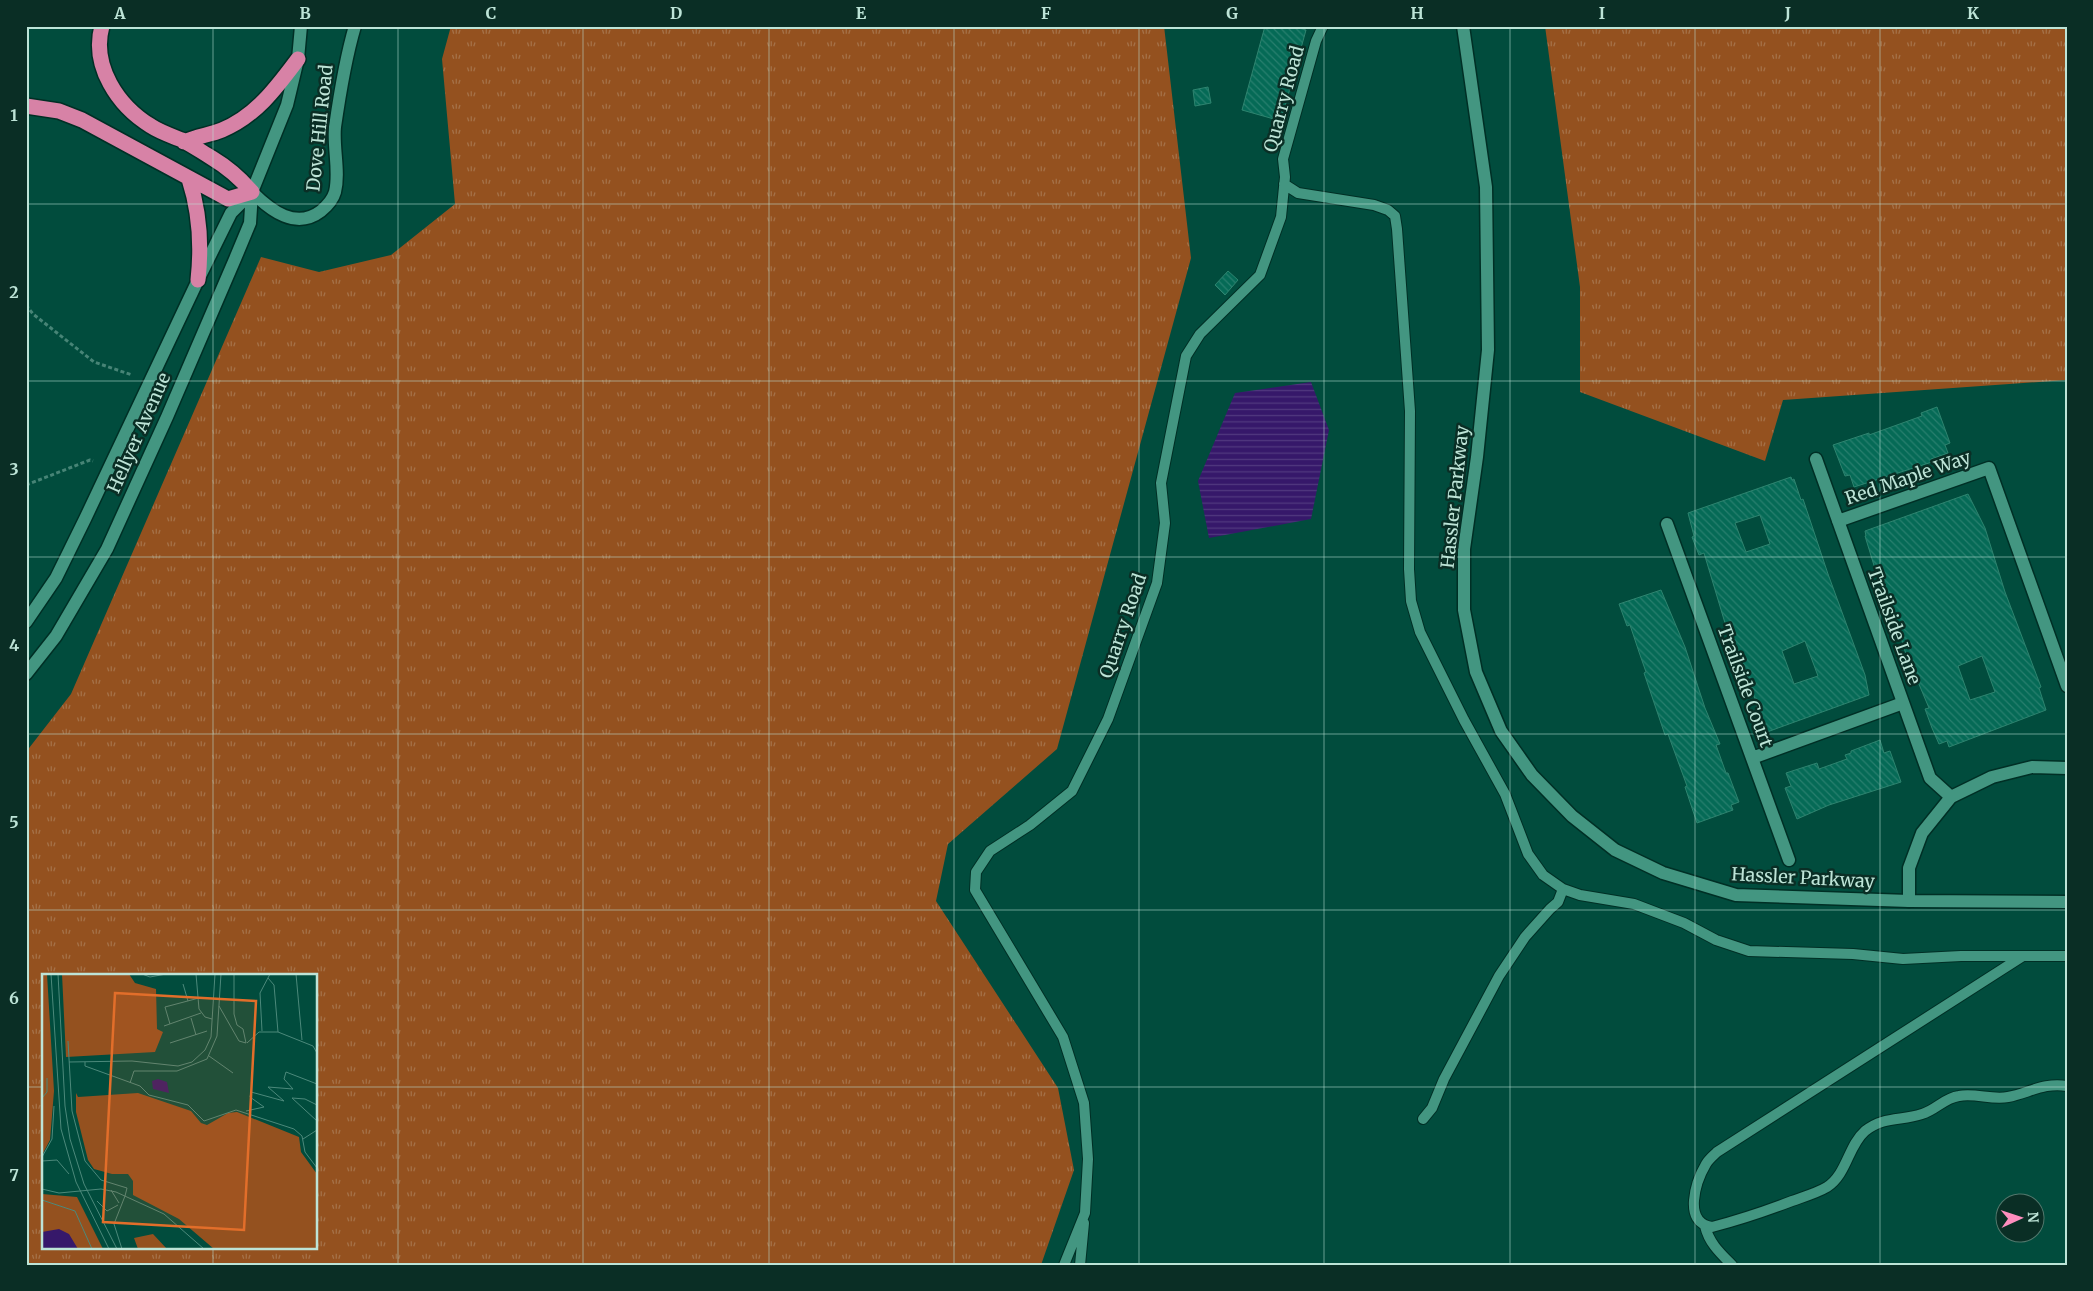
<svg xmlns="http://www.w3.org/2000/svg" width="2093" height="1291" viewBox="0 0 2093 1291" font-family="Merriweather,serif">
<defs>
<pattern id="grass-tufts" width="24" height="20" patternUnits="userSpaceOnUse" patternTransform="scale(1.25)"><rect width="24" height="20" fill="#94511f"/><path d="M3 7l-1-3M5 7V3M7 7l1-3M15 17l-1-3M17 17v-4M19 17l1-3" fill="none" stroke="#a57249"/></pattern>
<pattern id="water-rules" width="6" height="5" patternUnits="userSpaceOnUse" patternTransform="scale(1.25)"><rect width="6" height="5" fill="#36186a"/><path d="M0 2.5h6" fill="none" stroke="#51397f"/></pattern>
<pattern id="building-back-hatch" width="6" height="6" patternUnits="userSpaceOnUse" patternTransform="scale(1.25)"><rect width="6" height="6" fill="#056a56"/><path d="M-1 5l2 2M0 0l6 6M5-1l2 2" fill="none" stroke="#287f6e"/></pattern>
</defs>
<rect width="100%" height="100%" fill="#014c3d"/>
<path fill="url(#grass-tufts)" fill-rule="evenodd" d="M451 26H1164L1191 258 1057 749 948 844 936 901 1058 1088 1074 1170 1041 1265H26V752L71 694 261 257 319 272 391 255 455 204 442 59ZM44 975H316V1247H44Z
M1545 26H2067V380L1783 400 1765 461 1580 392V287Z"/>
<path fill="url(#water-rules)" d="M1311 382 1329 430 1311 519 1209 538 1198 481 1235 393Z"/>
<path fill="url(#building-back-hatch)" stroke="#2e846f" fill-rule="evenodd" d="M1265 26H1292L1306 30 1281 121 1242 110Z
M1208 87 1211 103 1195 106 1193 90Z
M1228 271 1238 280 1225 295 1215 285Z
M1937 407 1950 443 1945 445 1948 453 1931 459 1932 462 1854 487 1850 475 1845 476 1833 445 1869 433V435L1922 416 1921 413Z
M1791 477 1792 480 1794 479 1801 500 1803 499 1828 574 1865 675 1869 695 1767 732 1759 716 1755 699 1745 669 1743 670 1725 623 1704 553 1699 555 1692 537 1694 536 1688 513ZM1760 515 1770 544 1746 552 1735 523ZM1805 641 1818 676 1794 684 1782 651Z
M1968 494 1985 528 2005 592 2041 687 2039 688 2046 710 1949 747 1947 741 1939 744 1932 728 1925 709 1929 708 1905 651 1881 571 1876 572 1865 536H1866L1865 531ZM1982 656 1995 692 1970 700 1958 666Z
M1661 590 1685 647 1705 708 1720 744 1716 745 1726 773H1728L1739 802 1731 805 1733 810 1697 823 1685 787 1687 786 1668 734 1665 735 1644 673 1646 672 1639 652 1630 625 1627 626 1619 604Z
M1880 740 1884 753 1890 751 1901 782 1829 805 1797 819 1785 788 1791 786 1786 773 1817 763 1819 769 1847 759 1845 755 1851 753V751Z"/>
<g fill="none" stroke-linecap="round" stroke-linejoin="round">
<g stroke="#002f25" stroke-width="12">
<path id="service" d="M1284 184 1298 193 1374 205 1388 210 1395 216 1397 229 1410 411 1409 569 1411 601 1420 632 1464 720 1505 794 1528 854 1543 875 1563 889 1580 895 1634 904 1684 923 1716 940 1749 951 1853 954 1903 959 1961 956H2067
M2023 956 1717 1152C1713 1156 1709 1159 1706 1164 1696 1181 1682 1223 1712 1227 1739 1220 1766 1211 1792 1201 1803 1197 1817 1193 1827 1187 1847 1174 1848 1146 1865 1131 1884 1116 1901 1121 1922 1114 1936 1110 1944 1098 1959 1096 1975 1093 1992 1100 2008 1097 2029 1093 2044 1082 2067 1086
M1423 1119 1432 1108 1444 1079 1499 976 1525 937 1550 909 1558 902 1563 889
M1705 1226C1709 1243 1720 1253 1732 1265
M1064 1265 1085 1213 1088 1159 1084 1103 1063 1037 975 890 976 872 990 851 1030 825 1072 791 1108 719 1157 583 1165 523 1161 483 1186 356 1200 334 1260 275 1281 217 1285 177 1283 159 1316 41 1323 26
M1080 1265 1084 1223"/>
</g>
<g stroke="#002f25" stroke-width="15">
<path id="minor" d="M1816 459 1930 778 1951 797
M1838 521 1989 468 2067 686
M1667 524 1789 860
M1752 758 1903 703
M1909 901V868L1922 833 1951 797 1992 777 2032 767 2067 768"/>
</g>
<g stroke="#002f25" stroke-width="15">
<path id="tertiary" d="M1463 26 1486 187 1488 350 1477 457 1464 549V610L1476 672 1501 731 1532 775 1572 816 1615 850 1663 873 1736 895 1909 901 2067 902
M252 192C271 211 296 230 321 211 327 206 333 199 335 192 340 172 333 148 335 127 340 92 345 60 355 26"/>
</g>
<g stroke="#002f25" stroke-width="15">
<path id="secondary" d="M26 622 56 578 85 519 198 280 231 213 252 192
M26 674 56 636 107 549 167 417 235 259 250 223 252 192 287 105 298 59 301 26"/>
</g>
<g stroke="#002f25" stroke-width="18">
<path id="motorway" d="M26 106 59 111 82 120 228 199 252 192C240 178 227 167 212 158 202 152 192 145 182 140 172 136 160 132 151 126 118 106 91 66 102 26
M184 142C197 136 210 135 222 130 256 116 277 87 298 59
M189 179C200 213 202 244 198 280"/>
</g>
<path stroke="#478476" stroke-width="3" stroke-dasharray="4 2.5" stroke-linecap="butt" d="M26 305 33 314 94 362 132 375
M26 485 90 460 93 461"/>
<use href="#service" stroke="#439681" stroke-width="10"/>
<use href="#minor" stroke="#439681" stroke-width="12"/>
<use href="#tertiary" stroke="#439681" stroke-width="12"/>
<use href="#secondary" stroke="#439681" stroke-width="12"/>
<use href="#motorway" stroke="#d782a6" stroke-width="15"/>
</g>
<path fill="none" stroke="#bde4d7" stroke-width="1" stroke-opacity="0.55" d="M213 26V975M398 26V1265M583 26V1265M769 26V1265M954 26V1265M1139 26V1265M1324 26V1265M1510 26V1265M1695 26V1265M1880 26V1265M26 204H2067M26 381H2067M26 557H2067M26 734H2067M26 910H2067M26 1087H44M316 1087H2067M213 1247V1265"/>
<g text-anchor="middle" stroke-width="5" stroke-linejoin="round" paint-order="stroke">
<g font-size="18" fill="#bde4d7" stroke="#0a2e25">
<text transform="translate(1284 99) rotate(-75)" y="6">Quarry Road</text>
<text transform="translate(320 128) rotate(-84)" y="6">Dove Hill Road</text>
<text transform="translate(139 433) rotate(-66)" y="6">Hellyer Avenue</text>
<text transform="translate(1908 478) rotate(-19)" y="6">Red Maple Way</text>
<text transform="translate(1455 497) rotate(-84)" y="6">Hassler Parkway</text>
<text transform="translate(1123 626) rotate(-71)" y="6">Quarry Road</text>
<text transform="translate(1894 626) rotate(70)" y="6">Trailside Lane</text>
<text transform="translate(1745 686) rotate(70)" y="6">Trailside Court</text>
<text transform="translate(1803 878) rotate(3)" y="6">Hassler Parkway</text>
</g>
</g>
<g transform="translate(42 974)">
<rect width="275" height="275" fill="#014c3d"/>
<path d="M20 0H87L93 9 114 15 115 55 121 58 113 78 24 83ZM34 119 36 123 96 119 149 137 159 149 165 151 186 139 195 138 257 163 259 178 275 200V275H172L137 245 91 221V207L86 200H70L52 195 46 186 34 138ZM111 260 125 275H96L92 264Z" fill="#94511f"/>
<path d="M0 0H5L12 117 8 166 0 181ZM0 220 35 223 61 275H0Z" fill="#94511f"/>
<path d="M116 105 125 108 127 119 111 115 110 107ZM17 255 27 260 36 275H0V258Z" fill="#36186a"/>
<path fill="none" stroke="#4c897b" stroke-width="1" d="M9 0 19 155 34 208 67 275M16 0 23 132 28 165 42 210 75 275M100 0 108 3 124 0M154 0 157 35 163 43 170 45M254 0 260 66M226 4 232 11 236 58M141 10 146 27M177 32 197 67 204 69 201 55 195 51 192 40V0M149 44 154 61M128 50 123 33 157 24M122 52 159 39M220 57 218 19 228 0M26 67 30 137 43 187 59 206 85 214 83 222M128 69 165 57M205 69 217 58H236L271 72 275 79M167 82 191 99M27 88 90 87 136 92 150 88 163 76 169 63 173 0M43 88V92L98 112 107 121 146 131 162 147 194 136 252 155 260 162 263 178 275 194M88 109 92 97H135L165 85 175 62 179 0M0 124 5 118V104M275 131 263 125 250 124 275 147M204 137 222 133 208 123 209 118 242 127 226 113 251 115 242 105 244 98 275 110M261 165 275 156M0 183 10 165 12 132M0 187 15 186 27 200M0 215 17 219 59 215 74 218 122 240 162 275M69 216 77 229M0 226 33 237 50 275M55 227 65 237 76 231M80 275 72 250 83 222"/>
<path fill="#e26e2a" fill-opacity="0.15" stroke="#e26e2a" stroke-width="2.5" d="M73 19 214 27 202 256 61 248Z"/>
<rect width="275" height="275" fill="none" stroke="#bde4d7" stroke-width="2.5"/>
</g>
<rect width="2093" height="1291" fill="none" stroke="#0a2e25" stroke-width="55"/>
<g transform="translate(2020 1218) rotate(87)"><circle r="24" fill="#0a2e25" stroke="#52776c"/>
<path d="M0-4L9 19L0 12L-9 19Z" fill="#fd8ebe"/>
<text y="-8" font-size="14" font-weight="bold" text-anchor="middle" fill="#bde4d7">N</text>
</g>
<rect x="28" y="28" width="2038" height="1236" fill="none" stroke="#bde4d7" stroke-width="2"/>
<g font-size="16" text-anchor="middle" font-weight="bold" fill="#bde4d7">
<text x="120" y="19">A</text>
<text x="305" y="19">B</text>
<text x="491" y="19">C</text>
<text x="676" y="19">D</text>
<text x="861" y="19">E</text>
<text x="1046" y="19">F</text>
<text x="1232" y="19">G</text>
<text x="1417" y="19">H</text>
<text x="1602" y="19">I</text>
<text x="1788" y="19">J</text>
<text x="1973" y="19">K</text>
<text x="14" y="121">1</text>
<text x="14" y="298">2</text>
<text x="14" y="475">3</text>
<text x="14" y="651">4</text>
<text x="14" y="828">5</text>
<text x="14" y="1004">6</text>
<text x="14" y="1181">7</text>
</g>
</svg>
